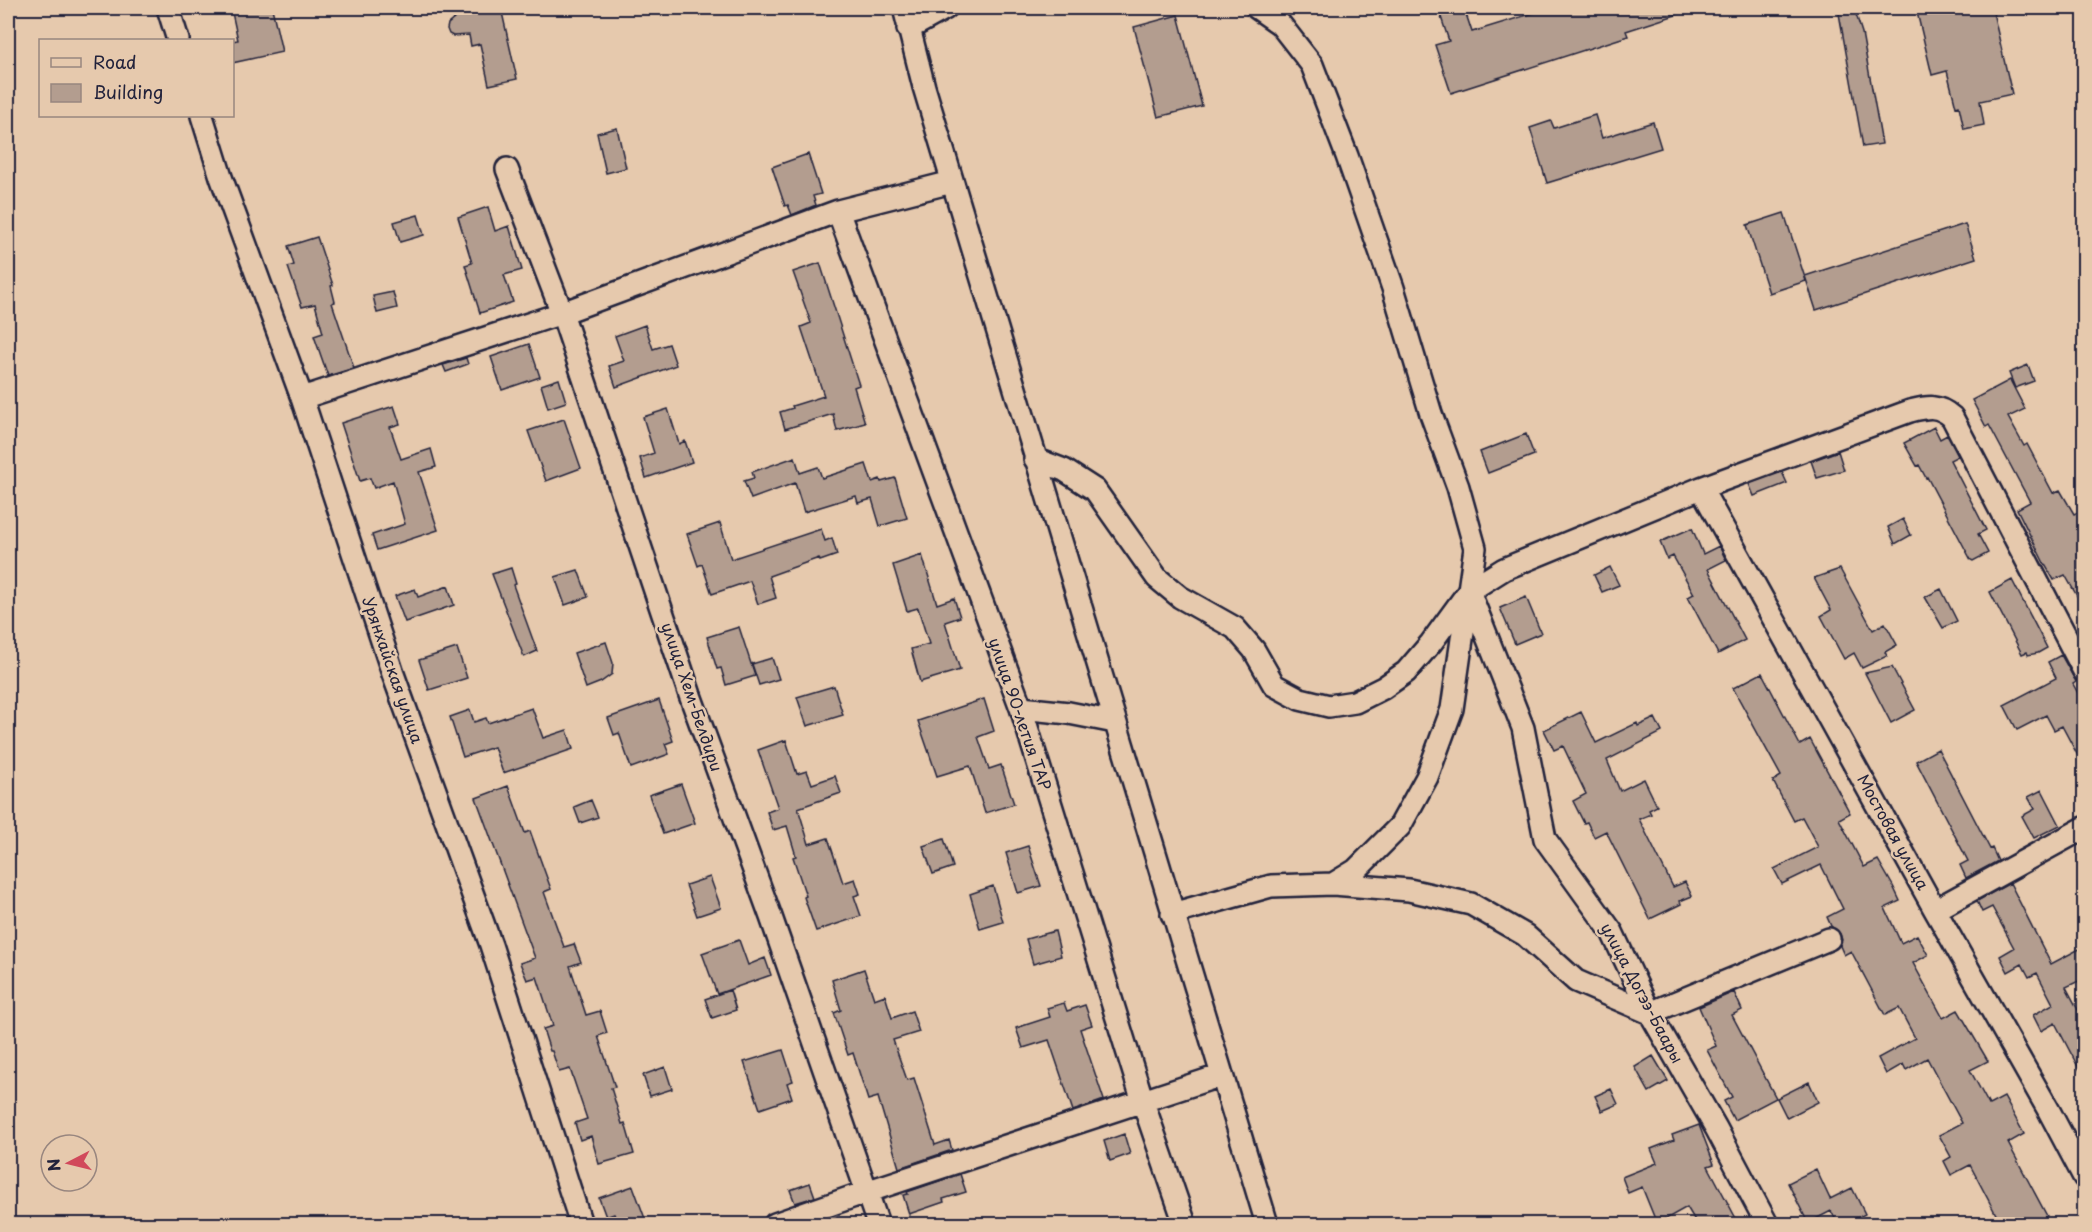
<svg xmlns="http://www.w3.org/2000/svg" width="2092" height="1232" viewBox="0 0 2092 1232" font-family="'Playpen Sans',sans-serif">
<rect width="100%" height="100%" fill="#e6c9ad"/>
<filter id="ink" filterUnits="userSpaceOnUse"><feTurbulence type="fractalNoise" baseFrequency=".0167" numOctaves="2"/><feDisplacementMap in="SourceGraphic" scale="12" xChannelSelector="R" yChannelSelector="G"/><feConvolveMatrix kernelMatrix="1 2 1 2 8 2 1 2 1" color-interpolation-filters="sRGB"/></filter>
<g filter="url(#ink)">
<path fill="#b39d8f" stroke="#22223b" stroke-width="1.5" d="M231 8H272L282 52 232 63V41L238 40Z
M467 8H501L517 79 489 85 480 44 471 46 469 35 453 36 449 34 447 29 448 24Z
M1438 8H1464L1472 32 1550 8H1687L1688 11 1626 31 1628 36 1451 93 1435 45 1449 41Z
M1838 8H1854L1862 33 1882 144 1863 147Z
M1916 8H1992L2012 94 1980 101 1984 125 1964 129 1959 106 1956 107 1947 71 1932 75Z
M1178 15 1202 106 1158 117 1134 27Z
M1595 115 1602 138 1653 122 1661 148 1547 183 1530 128 1551 121 1554 128Z
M617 128 626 168 606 173 597 133Z
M808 154 821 194 813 196 816 205 792 215 788 205 785 206 772 167Z
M488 207 495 231 509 226 522 270 504 275 513 302 480 313 465 265 472 263 458 217Z
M1784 213 1806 281 1769 293 1747 225Z
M418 215 424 235 400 242 394 222Z
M1965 224 1976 258 1816 310 1805 276Z
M317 237 333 285 331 286 335 302 332 303 354 368 328 376 314 336 323 333 315 304 302 307 288 267 294 265 288 246Z
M820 263 859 385 854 387 865 423 837 431 833 414 785 429 780 412 793 408 792 406 824 396 801 327 811 323 793 272Z
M393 292 397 308 377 313 373 296Z
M645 325 653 349 669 344 676 365 616 387 609 366 624 361 615 336Z
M529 344 540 377 502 390 491 357Z
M466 358 468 364 446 372 443 365Z
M2028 365 2034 381 2015 388 2009 373Z
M559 379 566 402 548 408 541 385Z
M2010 380 2025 409 2008 417 2024 446 2027 444 2053 493 2060 490 2074 514 2085 509V610L2065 575 2054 580 2044 563 2017 509 2030 502 1989 425 1986 427 1972 400Z
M394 406 400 424 390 427 401 459 431 449 436 467 419 472 438 530 377 550 372 535 405 524 393 481 374 488 370 478 360 481 341 423Z
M668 409 679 444 685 441 692 462 646 478 640 458 654 453 643 417Z
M564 419 581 468 546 481 528 431Z
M1934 427 1940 439 1947 435 1958 456 1950 460 1986 530 1978 534 1988 553 1973 561 1971 560 1927 477 1926 478 1919 465 1917 466 1904 443Z
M1526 434 1534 455 1488 473 1480 452Z
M1838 451 1844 470 1817 478 1811 461Z
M795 457 800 473 818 467 822 478 866 464 872 482 880 479 881 482 895 478 907 518 880 526 872 499 858 503 856 496 804 512 795 483 751 499 744 481 754 478 752 472Z
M1782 472 1787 483 1754 496 1749 484Z
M1903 519 1911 535 1895 544 1888 527Z
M720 523 731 559 821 529 825 541 832 538 837 555 820 561 819 558 769 576 776 598 758 604 750 581 712 594 702 564 698 566 687 534Z
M1692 528 1703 554 1719 546 1726 560 1708 569 1745 640 1718 654 1688 597 1694 594 1673 556 1667 559 1660 542Z
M922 555 937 604 954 598 960 617 945 622 960 670 920 682 911 649 929 644 918 608 907 611 893 565Z
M1610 567 1619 585 1602 592 1594 575Z
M511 568 516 584 513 585 537 651 524 657 492 574Z
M1840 569 1873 630 1885 623 1897 645 1885 652 1887 656 1862 668 1854 653 1844 659 1821 616 1831 610 1814 578Z
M578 570 588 597 565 605 555 577Z
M2012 580 2047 648 2038 653 2028 655 2027 652 2022 654 1990 592Z
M448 586 454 605 405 622 395 596 415 589 418 597Z
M1941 589 1957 621 1943 628 1925 597Z
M1526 597 1541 633 1515 644 1500 608Z
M739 627 755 676 726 685 721 668 717 669 707 637Z
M606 642 613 663 612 674 601 682 586 688 574 653Z
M457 648 467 678 429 690 419 660Z
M2061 655 2076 682 2073 684 2085 706V769L2062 726 2054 730 2046 715 2017 730 2004 705 2056 678 2048 662Z
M772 658 779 679 759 685 752 664Z
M1892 667 1915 710 1891 723 1865 673Z
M1762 673 1800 745 1810 739 1850 813 1839 819 1864 867 1878 860 1893 886 1900 901 1885 908 1901 943 1917 935 1928 955 1913 963 1943 1018 1958 1010 1988 1061 1970 1070 1989 1105 2004 1097 2024 1134 2008 1143 2047 1216 2032 1224H2001L1970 1165 1951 1175 1944 1161 1951 1157 1939 1135 1962 1123 1927 1058 1906 1070 1903 1064 1886 1074 1878 1058 1915 1038 1899 1008 1885 1015 1851 951 1844 955 1840 946 1842 940 1840 934 1831 926 1827 917 1843 909 1821 865 1782 884 1774 869 1818 847 1802 817 1794 821 1773 781 1781 776 1733 688Z
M834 686 843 715 807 726 797 697Z
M984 699 994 731 978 737 989 769 1001 765 1014 804 985 813 970 766 937 776 918 721Z
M659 700 673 741 665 744 669 754 631 768 619 733 614 735 608 718Z
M532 708 543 738 567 730 573 749 503 773 494 747 463 757 450 717 470 710 474 722 486 718 488 723Z
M1581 712 1596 743 1637 723 1638 726 1655 718 1662 732 1607 760 1620 791 1644 779 1657 806 1649 810 1651 814 1639 819 1673 887 1685 882 1692 896 1680 901 1681 904 1650 919 1606 831 1594 837 1587 822 1584 823 1573 801 1586 794 1563 746 1554 750 1544 730Z
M786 740 797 774 807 771 812 784 835 776 841 793 798 808 809 844 828 838 843 883 855 879 860 894 854 896 861 916 816 931 804 897 806 896 793 857 796 856 787 826 773 830 767 812 778 808 758 750Z
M1938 749 1990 849 1992 848 1998 861 1966 878 1960 865 1968 861 1916 761Z
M681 784 695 823 663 834 649 795Z
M508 786 525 833 530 831 551 889 544 892 564 947 574 944 581 962 570 966 586 1015 600 1011 607 1033 598 1036 615 1087 611 1088 622 1124 625 1123 634 1154 599 1164 591 1136 580 1140 575 1123 587 1119 570 1069 559 1072 552 1051H550L543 1029 553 1026 537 977 527 980 520 963 535 958 476 798Z
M2042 790 2060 825 2034 838 2022 816 2035 809 2028 797Z
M591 800 598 817 580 823 574 807Z
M944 839 953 867 933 874 923 846Z
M1028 846 1041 886 1018 893 1006 853Z
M710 877 721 908 697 916 686 885Z
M2010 883 2051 964 2085 946V978L2066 987 2085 1023V1080L2055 1023 2041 1031 2033 1015 2053 1004 2037 973 2029 977 2022 964 2008 972 2000 956 2014 948 1992 907 1982 912 1977 901Z
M993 886 1003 922 980 929 970 894Z
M1055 931 1061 956 1033 964 1026 939Z
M739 940 748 965 765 958 771 975 717 994 702 953Z
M864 969 874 999 885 995 892 1018 912 1011 919 1032 893 1040 907 1080 914 1078 935 1145 949 1140 952 1150 899 1168 878 1097 868 1100 853 1053 848 1055 834 1013 841 1010 832 980Z
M730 990 736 1010 712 1018 705 999Z
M1734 992 1742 1010 1732 1015 1776 1098 1734 1120 1724 1101 1732 1097 1707 1050 1716 1046 1699 1007Z
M1064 1003 1067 1011 1085 1005 1092 1025 1080 1029 1104 1100 1073 1111 1049 1040 1023 1048 1016 1028 1050 1017 1047 1008Z
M783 1050 793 1081 787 1083 792 1098 760 1109 744 1062Z
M1653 1056 1668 1081 1649 1092 1635 1067Z
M665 1067 672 1089 650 1096 643 1075Z
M1809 1082 1818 1102 1787 1118 1777 1098Z
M1611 1089 1618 1104 1602 1111 1595 1096Z
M1699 1125 1714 1164 1708 1166 1739 1224H1697L1687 1207 1657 1224 1642 1187 1628 1193 1622 1177 1657 1163 1651 1149 1674 1140 1672 1135Z
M1124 1134 1130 1154 1110 1161 1104 1141Z
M1816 1169 1830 1199 1852 1188 1865 1214 1846 1224H1838L1831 1211 1808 1223 1788 1183Z
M960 1174 966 1192 943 1199 944 1202 909 1214 903 1195 908 1194 907 1192Z
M810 1183 815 1197 795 1203 790 1190Z
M633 1186 647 1224H618L614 1214 606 1217 599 1198Z"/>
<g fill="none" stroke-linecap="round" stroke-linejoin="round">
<g stroke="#22223b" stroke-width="26">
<path id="minor" d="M168 8 178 40
M904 8 924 87 1267 1224
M1257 8 1280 24 1312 65 1347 156 1393 288 1431 414 1458 487 1475 548 1452 709 1427 777 1400 826 1356 870 1333 884
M908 29 946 8
M202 116 221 177 302 398 393 674 491 945 581 1224
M507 169 562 313 690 695 771 917 878 1224
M838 211 1021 708 1143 1102 1185 1224
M302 398 562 313 838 211 952 182
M1035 459 1064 470 1095 490 1157 578 1180 597 1235 628 1254 650 1274 685 1300 699 1329 706 1355 702 1383 688 1406 672 1431 643 1469 591 1504 569 1701 488 1910 411C1927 407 1938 404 1952 417L2084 671
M1701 488 1935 910 2048 1109 2084 1177
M1469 591 1523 728 1545 839 1612 932 1650 1013 1716 1128 1767 1224
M1021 708 1069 713 1115 722
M1935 910 2084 828
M1172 914 1271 886 1333 884 1409 890 1471 904 1525 935 1576 981 1650 1013 1829 939
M775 1224 866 1192 1222 1075"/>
</g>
<use href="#minor" stroke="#e6c9ad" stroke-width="21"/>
</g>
</g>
<g text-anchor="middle" stroke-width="5" stroke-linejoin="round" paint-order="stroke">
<g font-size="16" fill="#22223b" stroke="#e6c9ad">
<text transform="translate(393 670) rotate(71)" y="6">Урянхайская улица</text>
<text transform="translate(692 697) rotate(71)" y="6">улица Хем-Белдири</text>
<text transform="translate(1020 714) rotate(71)" y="6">улица 90-летия ТАР</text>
<text transform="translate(1893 832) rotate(61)" y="6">Мостовая улица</text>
<text transform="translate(1642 993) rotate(62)" y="6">улица Догээ-Баары</text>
</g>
</g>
<rect width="2092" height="1232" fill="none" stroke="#e6c9ad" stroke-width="30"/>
<rect x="15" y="15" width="2062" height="1202" fill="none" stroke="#22223b" stroke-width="2" filter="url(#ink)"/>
<rect x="39" y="39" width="195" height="78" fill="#e6c9ad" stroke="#98867f" stroke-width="1.5"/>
<rect x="51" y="58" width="30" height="9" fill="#e6c9ad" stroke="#98867f" stroke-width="1.5"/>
<text x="93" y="69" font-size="18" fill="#22223b">Road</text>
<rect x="51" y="84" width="30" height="18" fill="#b39d8f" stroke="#98867f" stroke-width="1.5"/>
<text x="93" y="99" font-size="18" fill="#22223b">Building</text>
<g transform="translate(69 1163) rotate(263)"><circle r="28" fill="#e6c9ad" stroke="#98867f" stroke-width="1.5"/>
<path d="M0-4.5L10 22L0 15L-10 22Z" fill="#d1495b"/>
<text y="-9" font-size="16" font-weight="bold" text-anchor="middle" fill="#22223b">N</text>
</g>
</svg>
